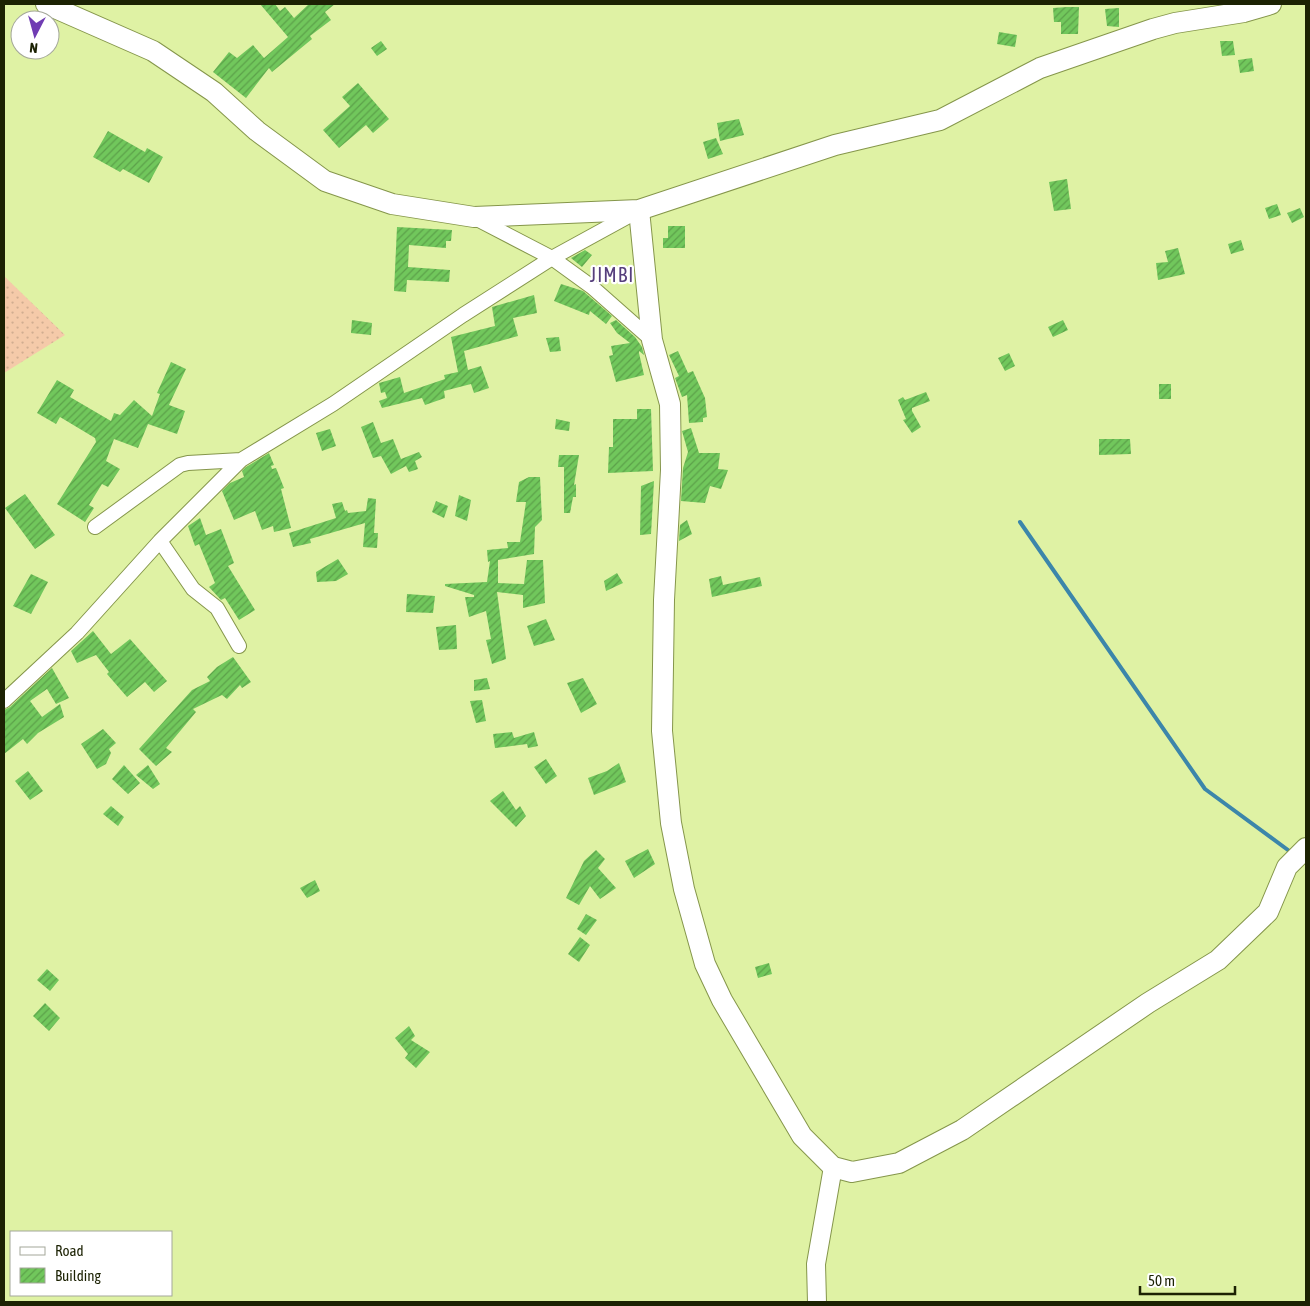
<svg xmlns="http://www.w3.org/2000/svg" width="1310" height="1306" viewBox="0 0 1310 1306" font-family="'Asap Condensed',sans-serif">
<defs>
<pattern id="green-dots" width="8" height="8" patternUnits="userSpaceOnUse" patternTransform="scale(1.25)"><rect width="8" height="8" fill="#f5caa9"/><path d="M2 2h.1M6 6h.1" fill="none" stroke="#d1ad90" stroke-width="1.8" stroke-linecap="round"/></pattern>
<pattern id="building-hatch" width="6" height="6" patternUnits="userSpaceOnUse" patternTransform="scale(1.25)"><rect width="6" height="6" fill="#71c75c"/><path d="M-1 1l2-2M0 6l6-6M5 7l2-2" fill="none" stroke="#5ca14a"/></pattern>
</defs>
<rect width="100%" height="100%" fill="#dff2a4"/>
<path fill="url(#green-dots)" d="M4 276 65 335 4 373Z"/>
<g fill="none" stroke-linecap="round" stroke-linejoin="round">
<path stroke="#3c86aa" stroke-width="4" d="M1020 522 1205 789 1292 853"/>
</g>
<path fill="url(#building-hatch)" d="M260 4H275L280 11 285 7 294 18 309 4H335L325 12 331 20 310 36 312 39 272 72 269 68 246 98 213 72 229 52 237 58 253 45 264 58 288 37Z
M1067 7H1079L1078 34H1061V22H1054L1053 8Z
M1119 8V27L1107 26 1105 9Z
M999 32 1017 35 1015 47 997 44Z
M381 41 387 49 377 56 371 48Z
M1220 41H1233L1235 55 1222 56Z
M1252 58 1254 71 1240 73 1238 60Z
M358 83 389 119 373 133 366 125 339 148 323 130 350 106 342 97Z
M739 119 744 135 720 141 717 123Z
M108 131 145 152 147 148 163 157 149 183 123 169 120 172 93 157Z
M716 138 723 154 708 159 703 142Z
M1067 179 1071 209 1054 211 1049 182Z
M1277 204 1281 215 1269 219 1265 208Z
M1300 208 1304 217 1292 223 1287 213Z
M668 226H685V248H663V238H668Z
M397 227 452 230 451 241H446V248L409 245 408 267 450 270 449 282 407 280 406 292 394 291Z
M1241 240 1244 250 1231 254 1228 244Z
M1178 248 1185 274 1158 280 1156 263 1168 262 1165 251Z
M585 250 592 255 582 267 571 258Z
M561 284 583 291 612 316 606 324 590 311 589 315 554 301Z
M534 295 537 313 513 318 518 336 464 351 468 370 481 366 489 388 474 393 471 384 444 391 445 398 425 405 422 398 382 408 379 401 387 398 385 392 381 393 379 383 400 377 404 393 445 379 444 375 458 372 451 337 495 326 492 307Z
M352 320 372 323 371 335 351 333Z
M616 320 635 337 642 347 644 355 639 351V353L644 375 616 382 609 356 613 355 611 346 630 343 617 333 610 323Z
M1063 320 1068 330 1053 337 1048 327Z
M559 337 561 351 550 352 546 338Z
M678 351 688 373 693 371 705 398 707 417 703 418V422L689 423 687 395 682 397 675 378 679 376 669 355Z
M1009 353 1015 366 1005 371 998 358Z
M171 362 186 369 169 405 185 411 177 434 148 424 138 448 114 439 106 461 120 469 108 487 102 484 89 505 94 508 85 522 57 504 96 442 95 438 60 417 56 424 37 413 57 380 74 390 70 397 111 421 114 413 120 415 134 400 152 416 160 394 157 393Z
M1159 384H1171V399H1159Z
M926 392 930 401 912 408V411L921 427 912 433 903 420 906 419 898 400 903 397 905 400Z
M637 409H651L653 471 608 473 609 447H613V419H637Z
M556 419 570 422 569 431 555 429Z
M373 422 381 443 393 439 401 459 419 452 422 457 415 461 418 469 409 472 406 466 391 474 381 456 373 458 361 427Z
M691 428 699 453H720L718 469 728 470 721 489 710 486 705 503 681 501 683 468 688 452 682 431Z
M330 429 336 446 322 451 316 433Z
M1099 439H1130L1131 454 1099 455Z
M269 453 274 465 271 466 272 469 276 468 284 488 281 489 291 528 274 532 273 526 262 530 255 511 234 520 222 491 230 483 244 477 242 471 246 467Z
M559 455H579L574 485 576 484V497H573L570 513H564V467H558Z
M529 477H540L542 520 535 527 534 554 498 560V583L524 584 527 560H543L545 603 523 608V595L497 592 506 659 492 664 486 640 491 639 486 611 469 617 465 597H474V595L445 586V584L487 582 490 561 488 562 487 550 508 548 507 542H520L526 502H516L519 482Z
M654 481 651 534 640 535 641 486Z
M25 494 55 535 35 549 5 508Z
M459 495 471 500 467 521 455 516Z
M368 498 376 499 374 533H378L377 548 363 547 365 523 310 539 311 543 293 547 289 533 336 518 332 504 342 502 345 511 347 510 348 513 366 511Z
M436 501 448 506 444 518 432 512Z
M200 518 206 535 221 529 234 563 228 566 255 610 239 620 225 598 221 600 209 587 215 583 199 544 195 546 188 526Z
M687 520 692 534 679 541 680 525Z
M338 559 348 574 336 581 317 582 316 572Z
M617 573 623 583 606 591 604 581Z
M31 574 48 582 31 614 13 606Z
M721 576 723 585 760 577 762 586 712 597 709 579Z
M407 594 435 596 433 613 406 612Z
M546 619 555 640 534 646 527 626Z
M456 625 457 649 439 650 436 627Z
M93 631 111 654 130 639 167 681 154 692 145 682 127 697 107 674 109 672 96 655 77 663 71 651Z
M233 657 251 682 242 688 240 685 227 699 222 695 193 709 196 712 166 748 172 752 156 766 139 749 192 690 210 681 207 677 217 667Z
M52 668 69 698 56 704 47 689 30 701 42 717 60 704 64 717 38 733 27 744 23 739 4 754V710L10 707Z
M487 678 490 689 474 691V680Z
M583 678 597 704 581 713 567 683Z
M482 700 486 721 476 723 470 701Z
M103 729 116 743 109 749 111 753 106 764 97 769 81 744Z
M512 732 514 738 534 732 538 746 528 748 527 744 495 748 493 734Z
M546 759 557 776 546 784 534 767Z
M619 763 626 782 594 795 588 778 607 771Z
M124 765 140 783 128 794 112 779Z
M148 765 160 784 153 789 136 775Z
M28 771 43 791 30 800 15 781Z
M503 791 516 810 520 806 526 816 516 827 490 801Z
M111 806 124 817 118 826 103 814Z
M648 849 655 864 634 878 625 861Z
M596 850 605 859 598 868 616 888 600 899 590 886 579 905 566 898 584 861Z
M315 880 320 891 307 898 300 888Z
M586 914 597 920 586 935 577 929Z
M580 937 590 945 579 962 568 954Z
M769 963 772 974 758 978 755 967Z
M47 969 59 980 50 991 37 980Z
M45 1003 60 1018 49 1031 33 1016Z
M409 1026 415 1036 411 1040 430 1052 416 1068 405 1058 408 1054 395 1038Z"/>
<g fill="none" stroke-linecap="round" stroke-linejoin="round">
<g stroke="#85964b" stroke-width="16">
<path id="minor" d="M475 218 552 258 592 287 652 340
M95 527 180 465 188 463 241 460
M160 541 193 589 217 608 239 646
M4 701 77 633 160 541 241 460 333 404 463 315 552 258 636 212"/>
</g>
<g stroke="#85964b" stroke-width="20">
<path id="tertiary" d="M817 1302 816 1264 833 1167"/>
</g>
<g stroke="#85964b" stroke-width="22">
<path id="secondary" d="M46 4 153 51 214 92 257 131 325 181 392 204 474 217 639 210 652 340 670 404 671 470 664 600 662 731 671 823 684 889 705 964 722 1000 802 1136 833 1167 852 1172 899 1163 962 1130 1148 1003 1218 960 1268 912 1287 867 1306 848
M639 210 835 145 940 120 1040 68 1153 29 1175 23 1244 12 1271 4"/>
</g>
<use href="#minor" stroke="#fff" stroke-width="14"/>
<use href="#tertiary" stroke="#fff" stroke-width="18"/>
<use href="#secondary" stroke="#fff" stroke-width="20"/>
</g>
<g text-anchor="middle" stroke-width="4.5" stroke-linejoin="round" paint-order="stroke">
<g font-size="20" letter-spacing="1" fill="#563f7c" stroke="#fff">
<text x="612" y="282">JIMBI</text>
</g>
</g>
<rect width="1310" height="1306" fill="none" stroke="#1c2203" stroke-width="10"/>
<rect x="10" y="1231" width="162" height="65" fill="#ffffff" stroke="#a4a79a"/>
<rect x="20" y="1247" width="25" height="8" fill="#ffffff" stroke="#a4a79a"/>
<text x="55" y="1256" font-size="15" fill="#1c2203">Road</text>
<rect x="20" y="1268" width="25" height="15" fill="url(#building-hatch)" stroke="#a4a79a"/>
<text x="55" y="1281" font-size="15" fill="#1c2203">Building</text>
<g transform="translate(35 35) rotate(186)"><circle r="24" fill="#ffffff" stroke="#a4a79a"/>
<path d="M0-4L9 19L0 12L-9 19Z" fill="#703cb3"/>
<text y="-8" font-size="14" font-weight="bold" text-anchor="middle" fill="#1c2203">N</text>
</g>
<path d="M1140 1286v8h95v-8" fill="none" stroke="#1c2203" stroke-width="2.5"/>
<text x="1148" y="1286" font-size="15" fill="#1c2203" stroke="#ffffff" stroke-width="4" paint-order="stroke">50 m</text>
</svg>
